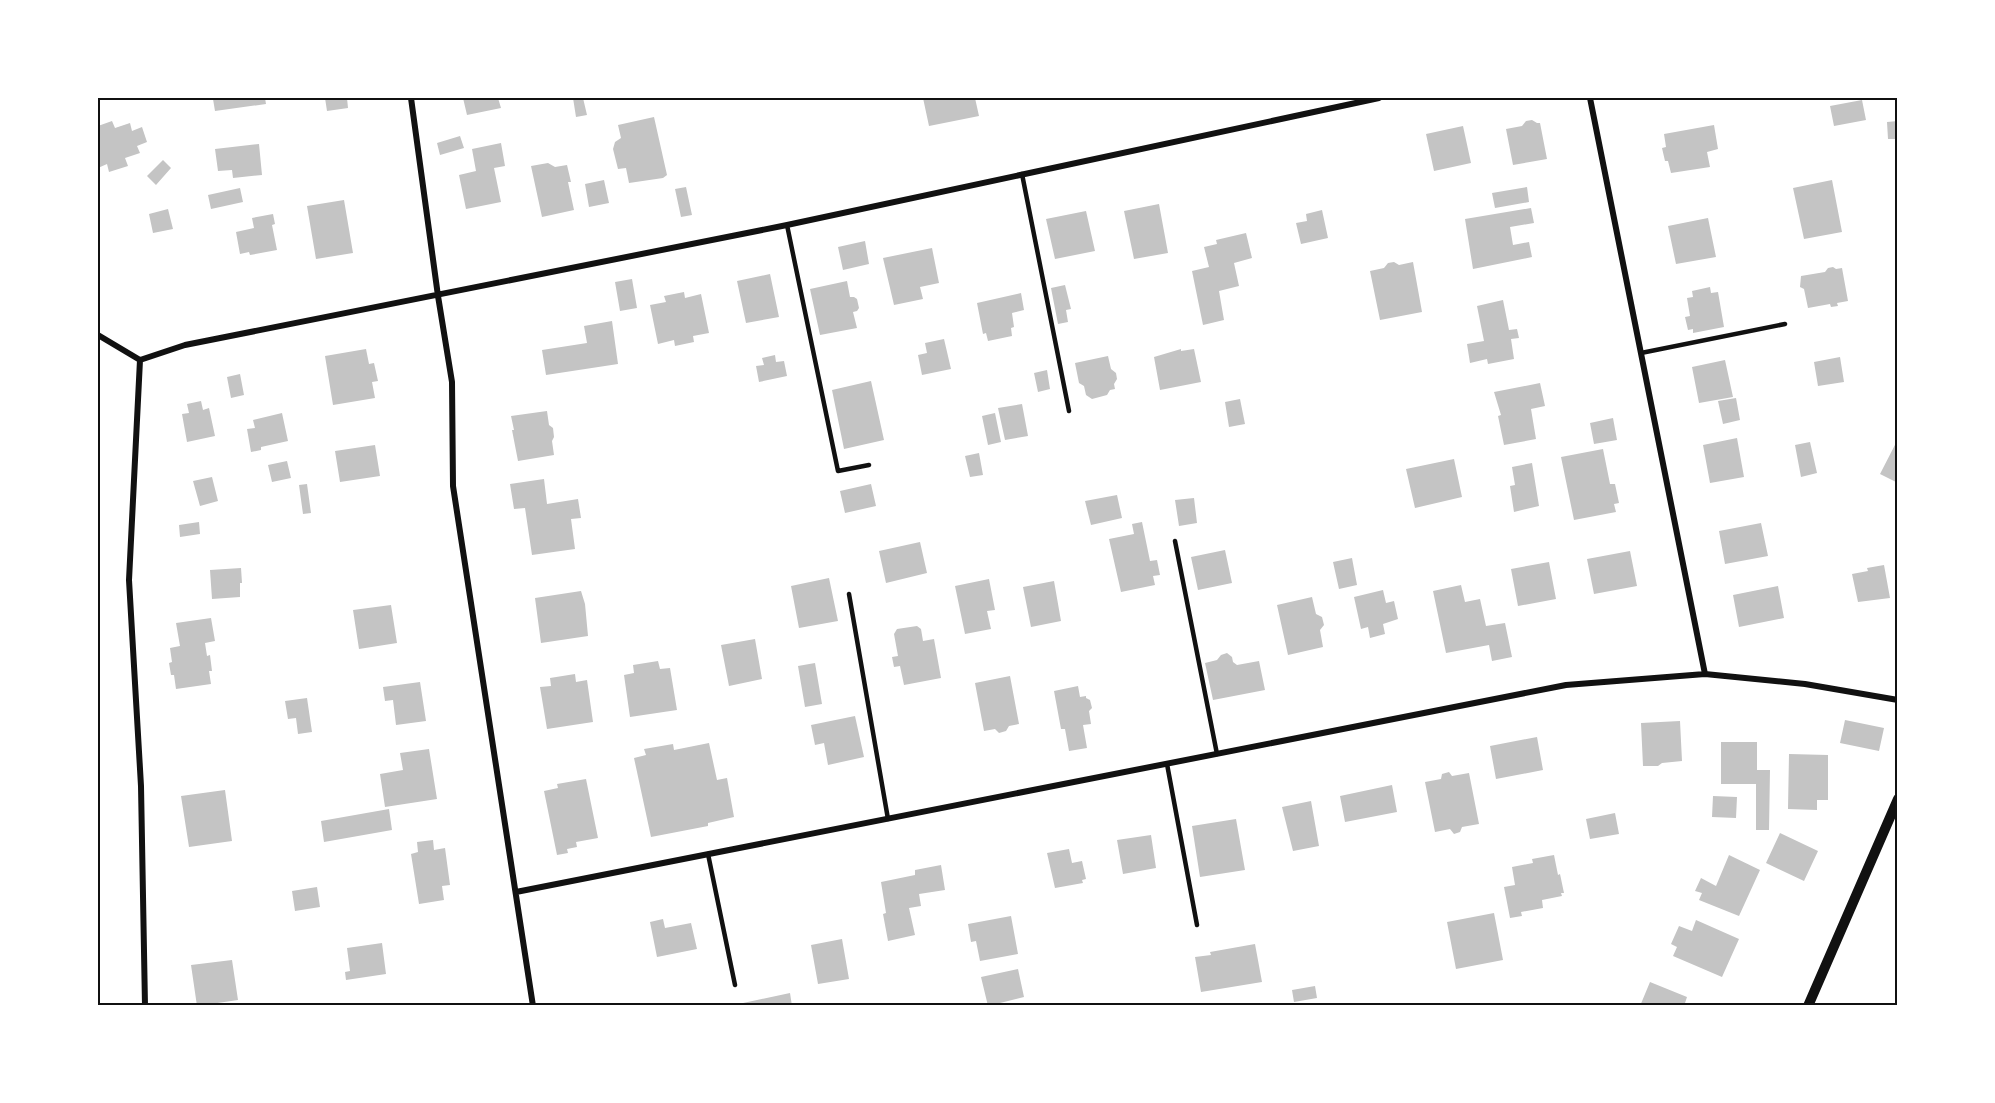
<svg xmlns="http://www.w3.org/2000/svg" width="1995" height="1103" viewBox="0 0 1995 1103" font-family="Overpass,sans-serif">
<rect width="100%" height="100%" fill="#fff"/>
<path fill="#c4c4c4" d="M206 98H265L266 104 215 111 213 99 209 100Z
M325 98H347L348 108 327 111Z
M463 98H498L501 108 467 115Z
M573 98H583L587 115 576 117Z
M923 98H975L979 116 929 126Z
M1862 100 1866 120 1834 126 1830 106Z
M654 117 667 175 663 178 629 183 626 168 618 169 613 149 615 142 621 138 618 125Z
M1532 120 1537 123H1540L1547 159 1513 165 1506 129 1522 126 1526 121Z
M112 121 115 128 130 123 132 131 142 127 147 142 137 146 140 153 125 158 128 166 109 172 107 164 98 168V126Z
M1898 121V139H1888L1887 122Z
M1714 125 1718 149 1707 152 1710 167 1671 173 1668 161H1665L1662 148 1666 147 1664 134Z
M1463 126 1471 163 1434 171 1426 134Z
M460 136 464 148 440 155 437 143Z
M501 143 505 166 494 168 501 202 466 209 459 175 476 171 472 149Z
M259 144 262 175 233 178 232 170 218 171 215 149Z
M163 160 171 168 156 185 147 176Z
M548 163 555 167 567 165 571 182H568L574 210 542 217 531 166Z
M604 180 609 203 589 207 585 184Z
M1832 180 1842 232 1804 239 1793 188Z
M686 187 692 215 681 217 675 189Z
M1527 187 1529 202 1495 208 1492 193Z
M240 188 243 202 211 209 208 195Z
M344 200 353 253 316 259 307 206Z
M1159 204 1168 253 1134 259 1124 211Z
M1531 208 1534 223 1510 227 1513 245 1529 242 1532 257 1473 269 1465 219Z
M168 209 173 229 153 233 149 214Z
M1322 210 1328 238 1301 244 1296 223 1307 221 1306 214Z
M1086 211 1095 251 1055 259 1046 219Z
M273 214 275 224 272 225 277 250 250 255 249 252 240 254 236 232 254 228 252 218Z
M1708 218 1716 257 1676 264 1668 226Z
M1246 233 1252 258 1234 263 1239 286 1219 291 1224 320 1203 325 1192 271 1209 267 1204 247 1217 244 1216 240Z
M865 241 869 264 843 270 838 247Z
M932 248 939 283 920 287 923 299 894 305 883 258Z
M1394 262 1399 265 1413 262 1422 312 1380 320 1370 271 1384 268 1388 263Z
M1833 267 1836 269 1842 268 1848 301 1837 303 1838 306 1831 307 1830 304 1808 308 1804 289 1800 287 1801 276 1825 272 1828 268Z
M770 274 779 317 746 323 737 281Z
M632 279 637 308 620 311 615 282Z
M847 281 850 297H854L857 299 859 308 857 311 853 312 857 328 820 335 810 289Z
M1065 285 1071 309 1066 310 1068 322 1058 324 1051 288Z
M1710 287 1711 293 1718 292 1724 327 1693 333V329L1688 330 1685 317 1690 316 1687 298 1693 297 1692 291Z
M684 292 685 298 701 294 709 333 693 336 694 342 675 346 674 340 658 344 650 305 666 302 664 296Z
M1021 293 1024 310 1012 313 1014 327 1011 328 1012 336 988 341 986 333 983 334 977 303Z
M1503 300 1509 330 1517 329 1519 338 1511 339 1514 359 1488 364 1487 359 1470 363 1467 344 1484 341 1477 306Z
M612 321 618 364 546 375 542 350 587 343 584 326Z
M944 339 951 369 922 375 918 355 927 353 925 343Z
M366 349 369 364 374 363 378 381 372 382 375 398 333 405 325 356Z
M1181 349V351L1194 349 1201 382 1160 390 1154 357Z
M775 355 776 362 784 361 787 376 759 382 756 366 764 365 762 358Z
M1108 356 1111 369 1116 373 1117 379 1114 384 1115 389 1110 390 1107 395 1092 399 1086 395 1084 386 1079 383 1075 363Z
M1840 357 1844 382 1818 386 1814 362Z
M1725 360 1733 397 1699 403 1692 367Z
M1047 370 1050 389 1038 392 1034 373Z
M240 374 244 395 231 398 227 377Z
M871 381 884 440 844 449 832 390Z
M1540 383 1545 406 1531 409 1536 439 1504 445 1498 416 1501 415 1494 392Z
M1736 398 1740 420 1723 424 1718 401Z
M1240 399 1245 424 1229 427 1225 402Z
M201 401 203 410 209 408 215 436 187 442 182 414 189 413 187 404Z
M1022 404 1028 436 1005 440 998 408Z
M547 411 549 425 553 428 554 437 552 441 554 455 518 461 512 430H514L511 416Z
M282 413 288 441 261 447V450L251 452 247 429 255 428 253 420Z
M995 413 1001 442 988 445 982 416Z
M1613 418 1617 440 1594 444 1590 423Z
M1737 438 1744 477 1710 483 1703 445Z
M1898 439V483L1880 474Z
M1810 442 1817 473 1801 477 1795 445Z
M375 445 380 476 340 482 335 451Z
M1603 449 1610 484H1615L1619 503 1614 504 1616 512 1574 520 1561 457Z
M979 453 983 475 970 477 965 456Z
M1454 459 1462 497 1415 508 1406 469Z
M287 461 291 478 272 482 268 465Z
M1532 463 1539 506 1514 512 1510 486 1515 485 1512 467Z
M212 477 218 501 200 506 193 481Z
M544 479 547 504 578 499 581 518 571 519 575 549 532 555 525 508 514 509 510 484Z
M307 484 311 513 303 514 299 485Z
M871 484 876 506 845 513 840 491Z
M1117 495 1122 518 1091 525 1085 501Z
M1194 498 1197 523 1179 526 1175 500Z
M199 522 200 534 180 537 179 525Z
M1142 522 1150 561 1157 560 1160 575 1153 576 1155 585 1121 592 1109 539 1134 534 1132 524Z
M1761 523 1768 556 1725 564 1719 531Z
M920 542 927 573 886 583 879 551Z
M1225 550 1232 583 1198 590 1191 557Z
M1630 551 1637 586 1594 594 1587 559Z
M1352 558 1357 585 1339 589 1333 562Z
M1549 562 1556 599 1518 606 1511 569Z
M1884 565 1890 598 1858 602 1852 574 1868 571 1867 568Z
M241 568 242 583H240V597L212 599 210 570Z
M829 578 838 621 799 628 791 586Z
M989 579 995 610 987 611 991 629 965 634 955 586Z
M1054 581 1061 621 1031 627 1023 587Z
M1461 585 1465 602 1480 599 1486 626 1505 623 1512 657 1492 661 1489 645 1446 653 1433 591Z
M1778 586 1784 618 1739 627 1733 595Z
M1383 590 1386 603 1394 601 1398 619 1383 624 1385 634 1370 638 1368 627 1361 629 1354 597Z
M581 591 585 604 588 636 541 643 535 598Z
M1312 597 1316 614 1322 617 1324 625 1320 630 1323 647 1288 655 1277 605Z
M391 605 397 643 359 649 353 610Z
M211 618 215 641 205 643 207 656 210 655 212 671H209L211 684 176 689 174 675H171L169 663 172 662 170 648 180 646 176 623Z
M917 626 921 629 923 641 934 639 941 678 904 685 900 666 894 667 892 657 898 656 894 634 897 629Z
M755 639 762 679 729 686 721 645Z
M1227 653 1232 657 1233 662 1237 665 1259 661 1265 690 1213 700 1205 663 1217 660 1221 655Z
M658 661 660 669 670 668 677 710 630 717 624 675 634 673 633 665Z
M815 663 822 704 805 707 798 666Z
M575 674 576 682 587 680 593 722 547 729 540 687 551 686 550 678Z
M1010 676 1019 724 1009 726 1006 731 999 733 995 729 984 731 975 683Z
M420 682 426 721 396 725 393 700 385 701 383 687Z
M1078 686 1080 697 1086 696V698L1090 700 1092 708 1089 711 1091 724 1083 725 1087 748 1069 751 1065 729H1061L1054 691Z
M307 698 312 732 298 734 296 718 288 719 285 701Z
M855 716 864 757 828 765 824 743 815 745 811 725Z
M1845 720 1884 728 1879 751 1840 743Z
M1680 721 1682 761 1662 763 1658 766H1643L1641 723Z
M1537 737 1543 770 1496 779 1490 746Z
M1721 742H1757V770H1770L1769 830H1756V784H1721Z
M709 743 717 780 727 778 734 817 708 823V826L651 837 634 758 646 755 644 749 673 744 674 750Z
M429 749 437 799 385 807 380 774 403 770 400 753Z
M1789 754 1828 755V800H1817V810L1788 809Z
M1449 772 1452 776 1469 773 1479 824 1462 827 1460 832 1454 834 1450 829 1435 832 1425 782 1441 779 1442 774Z
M586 779 598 838 576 842 577 847 567 849 568 853 557 855 544 791 558 788 557 784Z
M1392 785 1397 812 1345 822 1340 796Z
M225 790 232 841 189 847 181 796Z
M1713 796 1737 797 1736 818 1712 817Z
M1311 801 1319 846 1293 851 1282 807Z
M389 809 392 830 324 842 321 821Z
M1615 813 1619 834 1590 839 1586 819Z
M1236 819 1245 870 1200 877 1192 826Z
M1780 833 1818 851 1804 881 1766 863Z
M1151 835 1156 868 1123 874 1117 840Z
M433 840 434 850 445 848 450 885 442 886 444 900 419 904 411 854 418 852 417 842Z
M1069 849 1072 863 1082 861 1086 879 1082 880 1083 883 1055 888 1047 853Z
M1554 855 1558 875 1560 874 1564 893H1561L1562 896 1542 900 1543 908 1521 912 1522 916 1510 918 1504 887 1515 885 1512 867 1533 863 1532 859Z
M1729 855 1760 870 1739 916 1699 900 1702 893 1695 891 1701 878 1716 886Z
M941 865 945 890 919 894 921 906 909 908 915 935 888 941 883 914 886 913 881 882 915 875V870Z
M317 887 320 907 295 911 292 891Z
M1494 913 1503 960 1456 969 1447 922Z
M1011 916 1018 954 980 961 976 941 971 942 968 924Z
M663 919 665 928 691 923 697 949 657 957 650 922Z
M1696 920 1739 939 1722 977 1673 956 1677 947 1671 944 1679 926 1692 931Z
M842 939 849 979 818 984 811 945Z
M382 943 386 974 346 980 345 972 350 971 347 948Z
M1255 944 1262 982 1201 992 1195 957 1211 955 1210 952Z
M232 960 238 1000 197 1006 191 965Z
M1018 969 1024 997 988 1006 981 977Z
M1650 982 1687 997 1684 1006H1640Z
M1315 986 1317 998 1294 1002 1292 990Z
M790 993 792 1006H743V1003Z"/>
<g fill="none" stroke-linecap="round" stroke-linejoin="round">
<path stroke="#111" stroke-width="4.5" d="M1022 174 1069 411
M787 225 838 471 869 465
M1641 353 1785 324
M1175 541 1217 754
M849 594 888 819
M1167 764 1197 925
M708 854 735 985"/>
<path stroke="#111" stroke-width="6" d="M411 98 438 296 452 382 453 486 533 1006
M1590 98 1705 674
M98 335 140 360 185 345 787 225 1379 98
M140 360 129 580 141 786 145 1006
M516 892 1566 685 1705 674 1805 684 1898 700"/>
<path stroke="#111" stroke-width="10" d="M1808 1006 1898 799"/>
</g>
<rect width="1995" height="1103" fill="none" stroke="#ffffff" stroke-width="198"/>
<rect x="99" y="99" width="1797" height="905" fill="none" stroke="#111" stroke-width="2"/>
</svg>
